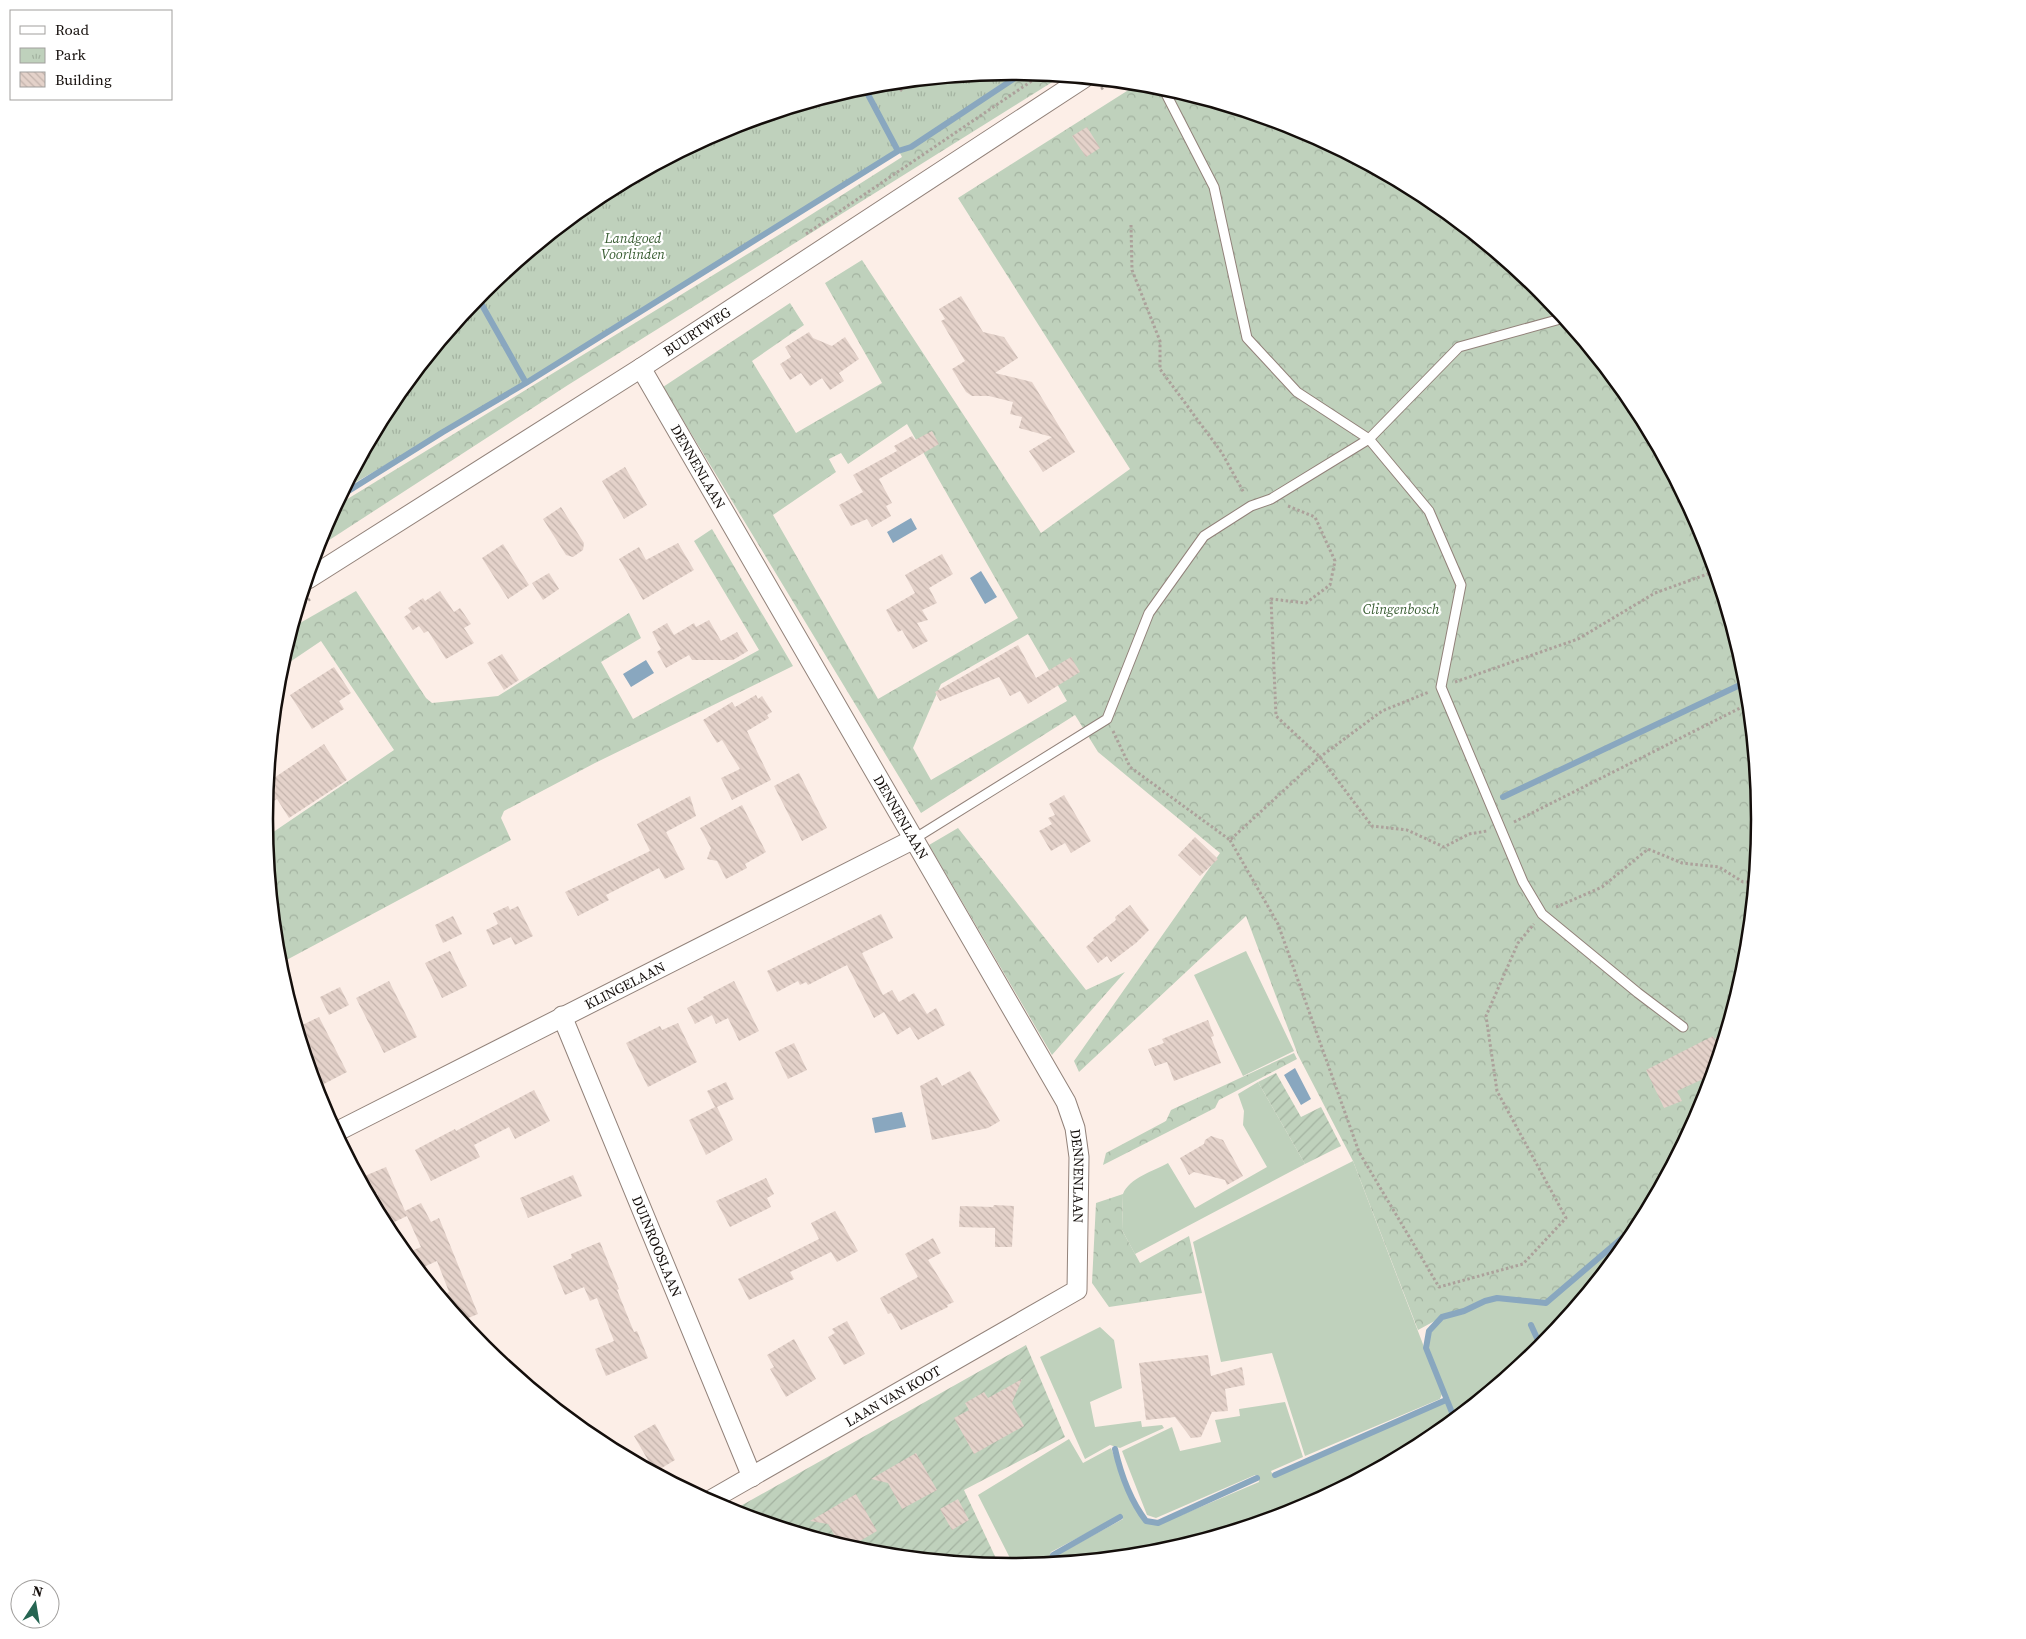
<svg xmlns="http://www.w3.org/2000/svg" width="2026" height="1639" viewBox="0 0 2026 1639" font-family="'Source Serif 4',serif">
<defs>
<pattern id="forest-crowns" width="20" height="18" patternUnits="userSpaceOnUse" patternTransform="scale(1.25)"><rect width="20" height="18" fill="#bfd1bc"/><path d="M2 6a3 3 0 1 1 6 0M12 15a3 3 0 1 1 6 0" fill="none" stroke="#a3b2a0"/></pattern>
<pattern id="park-tufts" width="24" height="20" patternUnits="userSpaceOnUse" patternTransform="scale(1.25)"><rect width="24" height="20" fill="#bfd1bc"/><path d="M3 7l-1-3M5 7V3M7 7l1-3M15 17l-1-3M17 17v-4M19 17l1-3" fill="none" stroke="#a3b2a0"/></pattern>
<pattern id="garden-furrows" width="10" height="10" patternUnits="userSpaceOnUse" patternTransform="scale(1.25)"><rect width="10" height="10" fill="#bfd1bc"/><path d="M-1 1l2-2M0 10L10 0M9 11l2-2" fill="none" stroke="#a3b2a0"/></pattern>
<pattern id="building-back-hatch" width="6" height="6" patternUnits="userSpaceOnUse" patternTransform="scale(1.25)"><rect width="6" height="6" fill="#e4d2ca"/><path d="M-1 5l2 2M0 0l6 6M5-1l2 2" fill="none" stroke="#c3b3ac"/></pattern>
</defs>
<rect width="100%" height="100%" fill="#fceee7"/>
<path fill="#bfd1bc" d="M1246 951 1294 1051 1243 1076 1194 975Z
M1258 1082 1305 1164 1135 1254 1122 1230 1123 1194C1129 1178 1154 1171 1168 1163L1195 1208 1267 1167 1243 1125 1244 1111 1238 1094Z
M1353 1161 1442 1394 1440 1399 1305 1456 1272 1353 1221 1362 1193 1242Z
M1642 1221 1635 1235 1542 1349 1428 1442 1299 1511 1159 1553 1055 1564 1054 1561 1057 1555 1123 1519 1121 1515 1051 1552 1047 1561 1049 1564 1015 1568 978 1495 1069 1439 1083 1463 1111 1448 1134 1507 1145 1523 1158 1525 1259 1482 1258 1476 1255 1475 1156 1518 1147 1515 1122 1451 1172 1427 1180 1451 1221 1442 1215 1420 1240 1416 1239 1409 1285 1402 1303 1457 1271 1471 1274 1478 1450 1400 1437 1376 1426 1348 1429 1331 1442 1317 1464 1311 1485 1301 1497 1298 1546 1303Z
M1100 1327 1114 1340 1122 1388 1090 1402 1095 1427 1141 1421 1142 1427 1162 1425 1164 1428 1120 1448 1110 1445 1085 1459 1040 1357Z"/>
<path fill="url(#forest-crowns)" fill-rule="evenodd" d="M1013 71 1062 76 568 385 317 548 322 533 336 506 790 228 902 157 865 86Z
M1138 84 1159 86 1300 128 1429 198 1542 291 1635 404 1704 533 1747 674 1761 820 1747 966 1704 1106 1642 1221 1546 1303 1497 1298 1442 1317 1418 1330 1353 1161 1298 1055 1246 916 1079 1072 1074 1061 1220 853 1098 752 1075 715 921 813 663 387 790 303 804 325 752 361 796 433 882 383 825 283 862 260 1041 533 1130 469 958 198ZM907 424 1018 618 878 699 773 515 836 472 829 459 841 453 848 464ZM1028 634 1067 701 931 780 913 748 941 684Z
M712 529 793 666 595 763 504 811 501 818 511 840 279 964 266 837 394 750 321 641 281 668 293 627 356 591 426 698 432 703 498 696 629 613 641 638 601 662 633 719 759 650 694 541Z
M958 828 1086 990 1125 972 1052 1055 929 845Z
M1294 1053 1297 1059 1219 1100 1215 1108 1103 1165 1106 1153 1166 1121 1171 1110Z
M1123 1194 1122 1230 1140 1263 1189 1236 1202 1293 1109 1307 1092 1283 1096 1203Z"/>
<path fill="url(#park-tufts)" d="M1013 71 1024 72 911 147 898 151 526 383 346 488 391 404 484 290 598 197 727 128 867 86Z"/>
<path fill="url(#garden-furrows)" d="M1276 1073 1301 1117 1321 1107 1341 1146 1305 1164 1258 1082Z
M1026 1345 1065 1437 964 1490 1000 1567 867 1553 730 1512Z"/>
<path fill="#89a7bf" d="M911 518 917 529 893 543 887 532Z
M981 571 997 597 985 604 970 578Z
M646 660 654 673 631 687 623 674Z
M1295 1068 1311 1099 1301 1105 1284 1075Z
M902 1112 906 1127 875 1133 872 1118Z"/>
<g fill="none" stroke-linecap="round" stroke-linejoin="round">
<path stroke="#89a7bf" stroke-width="6" d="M864 87 898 151
M478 298 526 383
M342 495 443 432 526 383 898 151 911 147 1024 72
M1503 797 1742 684
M1531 1325 1542 1349
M1455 1420 1426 1348 1429 1331 1442 1317 1464 1311 1485 1301 1497 1298 1546 1303 1642 1221
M1115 1449C1121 1475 1130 1500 1146 1521L1158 1523 1257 1478
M1275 1475 1446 1400
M1051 1564 1050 1561 1053 1555 1120 1517"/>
</g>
<path fill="url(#building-back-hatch)" d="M1087 127 1100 148 1086 157 1072 136Z
M961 296 983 332 1004 337 1018 358 995 373 1032 382 1075 452 1043 472 1029 451 1052 437 1019 428 1022 417 1010 414 1013 402 989 396H972L966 392 952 369 965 361 941 321 945 319 939 309Z
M809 332 813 338 832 346 845 337 859 359 839 373 844 381 830 390 822 378 810 386 801 373 790 380 780 364 791 357 785 347Z
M932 431 939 444 879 479 892 503 886 506 891 516 872 527 867 519 851 526 839 505 863 492 853 475 897 451 894 446 912 436 915 440Z
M625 467 647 505 624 519 602 481Z
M561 507 584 543 583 550 573 557 566 555 543 519Z
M678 543 694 570 643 600 619 559 639 547 646 560Z
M503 544 529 585 508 599 482 558Z
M942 554 953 574 929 588 937 603 922 610 928 620 917 623 928 641 913 649 902 630 898 632 886 610 915 593 905 575Z
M549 573 559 589 543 600 532 583Z
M440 591 454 612 460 608 471 624 464 628 474 643 446 659 428 631 424 633 419 626 413 630 404 617 411 612 408 608 423 598 425 601Z
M709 620 721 641 737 632 748 651 733 660H692L689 655 666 668 657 652 661 649 652 632 667 623 674 635 694 623 696 627Z
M1018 645 1036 678 1071 657 1080 672 1028 704 1020 691 1010 696 999 677 940 701 935 692Z
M502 654 519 680 504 690 487 663Z
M334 667 351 693 339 701 344 709 312 729 290 695Z
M756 695 758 699 762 696 772 712 767 715 769 718 747 731 771 780 732 800 721 778 740 769 722 740 717 743 703 720 732 702 735 707Z
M324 744 347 780 289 818 277 799 266 806 268 782Z
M799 773 827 828 802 841 774 786Z
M1064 795 1091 841 1071 853 1065 843 1051 851 1039 831 1052 824 1048 818 1055 815 1049 804Z
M690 796 696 816 666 832 685 869 665 879 659 868 606 895 609 900 578 916 565 892 650 851 637 824Z
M742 805 766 852 745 864 747 868 726 879 717 861 707 859 711 848 700 828Z
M1195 837 1218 859 1200 876 1178 855Z
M1130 905 1149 930 1136 943 1111 962 1107 956 1098 963 1086 947 1094 940 1093 938 1116 920 1115 917Z
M508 906 510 910 518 906 533 936 515 945 511 937 493 945 486 930 498 924 493 913Z
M881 914 893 938 862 953 883 995 892 990 899 1002 914 993 927 1014 936 1008 945 1025 918 1040 910 1027 897 1035 884 1012 874 1018 847 965 808 985 806 982 800 985 798 981 777 992 767 971Z
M453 916 462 934 443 943 435 925Z
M450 951 467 986 442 998 425 963Z
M389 981 417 1037 384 1053 356 998Z
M734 981 759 1031 739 1041 728 1018 716 1024 712 1015 695 1024 687 1008 704 999 703 997Z
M340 987 349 1005 329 1015 320 997Z
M319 1017 347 1072 316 1088 298 1027Z
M1208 1020 1214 1036 1211 1037 1221 1063 1174 1081 1167 1062 1155 1066 1148 1049 1164 1043 1162 1039Z
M678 1023 697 1062 648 1087 626 1043 660 1026 662 1030Z
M1726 1033 1714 1074 1677 1091 1682 1101 1664 1108 1646 1070 1713 1036 1714 1039Z
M794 1043 807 1070 788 1079 775 1052Z
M970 1071 1000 1121 988 1128 932 1140 920 1086 937 1077 942 1086Z
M726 1082 734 1099 717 1107 733 1140 706 1155 689 1120 715 1107 707 1091Z
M534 1090 550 1121 515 1139 509 1127 474 1145 480 1157 431 1181 415 1150 455 1129 456 1131Z
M1211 1136 1223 1140 1243 1176 1227 1185 1225 1180 1194 1172 1189 1175 1180 1158 1204 1144 1205 1140Z
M386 1167 405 1211 421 1203 431 1222 439 1218 478 1314 461 1321 441 1296 449 1292 437 1261 419 1269 406 1253 421 1247 407 1216 390 1224 377 1193 370 1196 360 1178Z
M573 1175 582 1196 528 1218 520 1198Z
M766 1178 774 1194 767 1198 771 1207 730 1227 716 1201Z
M994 1205 1014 1206 1012 1247H995V1228L959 1227 960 1206 993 1207Z
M835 1211 858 1251 837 1262 831 1252 790 1272 794 1279 749 1300 738 1279 819 1239 811 1223Z
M933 1238 941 1253 928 1260 954 1302 947 1305 948 1307 901 1330 891 1313 888 1314 880 1298 918 1277 905 1254Z
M600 1242 619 1289 617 1290 634 1332 637 1331 648 1358 606 1376 595 1349 614 1341 597 1298 590 1301 584 1287 565 1295 553 1266 572 1258 571 1254Z
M847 1321 865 1354 844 1365 828 1337 835 1333 832 1329Z
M794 1339 816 1379 786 1397 770 1369 774 1367 767 1355Z
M1208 1355 1211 1376 1242 1367 1245 1385 1225 1389 1228 1411 1212 1412 1201 1437 1191 1438 1175 1417 1146 1420 1139 1363Z
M1022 1379 1012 1403 1024 1426 974 1454 954 1418 969 1410 965 1403 984 1392 988 1398Z
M655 1424 675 1460 655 1472 634 1436Z
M916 1453 937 1490 902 1509 888 1483 871 1479Z
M856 1494 877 1531 848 1548 840 1545 828 1524 810 1521Z
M958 1499 969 1520 952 1530 940 1509Z"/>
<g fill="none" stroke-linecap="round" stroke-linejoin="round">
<g stroke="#92827a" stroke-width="11">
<path id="lane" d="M1162 86 1214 187 1247 338 1297 392 1369 439 1429 511 1461 585 1441 687 1523 882 1542 914 1638 993 1683 1027
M914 839 1107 719 1149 613 1204 536 1251 506 1271 499 1369 439 1459 347 1564 318"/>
</g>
<g stroke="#92827a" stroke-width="21">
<g id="street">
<path id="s1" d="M641 368 1066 1102 1075 1128 1079 1157 1077 1290 709 1501"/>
<path id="s2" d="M308 579 641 368 1084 78"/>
<path id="s3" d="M562 1016 752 1477"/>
<path id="s4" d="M336 1132 914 839"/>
</g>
</g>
<path stroke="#aca19b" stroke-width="3" stroke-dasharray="2.5 2.5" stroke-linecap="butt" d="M1101 89 1113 81
M900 91 908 82
M1131 225 1132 270 1160 341V369L1222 453 1244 493
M806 234 1042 74
M1288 506 1315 517 1335 561 1330 585 1306 603 1271 599 1276 716 1320 757 1372 826 1407 830 1444 847 1469 834 1487 831
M300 606 310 599
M1455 682 1578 639 1655 593 1716 571
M1113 731 1130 767 1230 840 1320 757 1382 711 1429 692
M1514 822 1750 703
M1230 840 1278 924 1359 1152 1439 1287 1523 1264 1566 1218 1497 1091 1486 1016 1518 943 1534 924
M1556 907 1602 887 1648 849 1682 863 1719 867 1743 882H1755"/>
<use href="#lane" stroke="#fff" stroke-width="9"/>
<use href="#street" stroke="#fff" stroke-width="19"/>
</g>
<g text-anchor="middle" stroke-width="4.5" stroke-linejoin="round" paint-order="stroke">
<g font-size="14" font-style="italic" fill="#3b5f35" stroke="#fff">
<text x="633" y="243">Landgoed<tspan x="633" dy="16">Voorlinden</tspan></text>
<text x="1401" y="614">Clingenbosch</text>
</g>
<g font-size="14" fill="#140e0b" stroke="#fff">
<text dy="5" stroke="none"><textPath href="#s2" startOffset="461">BUURTWEG</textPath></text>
<text dy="5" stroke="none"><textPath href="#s1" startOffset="114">DENNENLAAN</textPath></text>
<text dy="5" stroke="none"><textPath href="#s1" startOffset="519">DENNENLAAN</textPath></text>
<text dy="5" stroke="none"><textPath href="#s4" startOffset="324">KLINGELAAN</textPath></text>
<text dy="5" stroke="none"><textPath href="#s1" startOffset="924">DENNENLAAN</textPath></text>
<text dy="5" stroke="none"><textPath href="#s3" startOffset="249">DUINROOSLAAN</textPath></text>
<text transform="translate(893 1396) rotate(-30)" y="5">LAAN VAN KOOT</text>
</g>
</g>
<path d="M0 0H2026V1639H0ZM273 819a739 739 0 1 1 1478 0a739 739 0 1 1-1478 0Z" fill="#fff" fill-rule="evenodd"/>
<path fill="none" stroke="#140e0b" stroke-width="2.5" d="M273 819a739 739 0 1 1 1478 0a739 739 0 1 1-1478 0Z"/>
<rect x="10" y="10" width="162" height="90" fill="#ffffff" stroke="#a19f9d"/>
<rect x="20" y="26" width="25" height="8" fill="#ffffff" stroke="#a19f9d"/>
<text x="55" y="35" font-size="15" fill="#140e0b">Road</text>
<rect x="20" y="48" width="25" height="15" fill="url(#park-tufts)" stroke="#a19f9d"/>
<text x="55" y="60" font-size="15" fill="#140e0b">Park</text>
<rect x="20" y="72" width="25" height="15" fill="url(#building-back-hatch)" stroke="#a19f9d"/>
<text x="55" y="85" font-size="15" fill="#140e0b">Building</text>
<g transform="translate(35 1604) rotate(12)"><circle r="24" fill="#ffffff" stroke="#a19f9d"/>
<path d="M0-4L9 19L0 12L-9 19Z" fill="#266552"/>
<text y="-8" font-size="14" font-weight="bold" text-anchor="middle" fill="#140e0b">N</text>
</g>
</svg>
